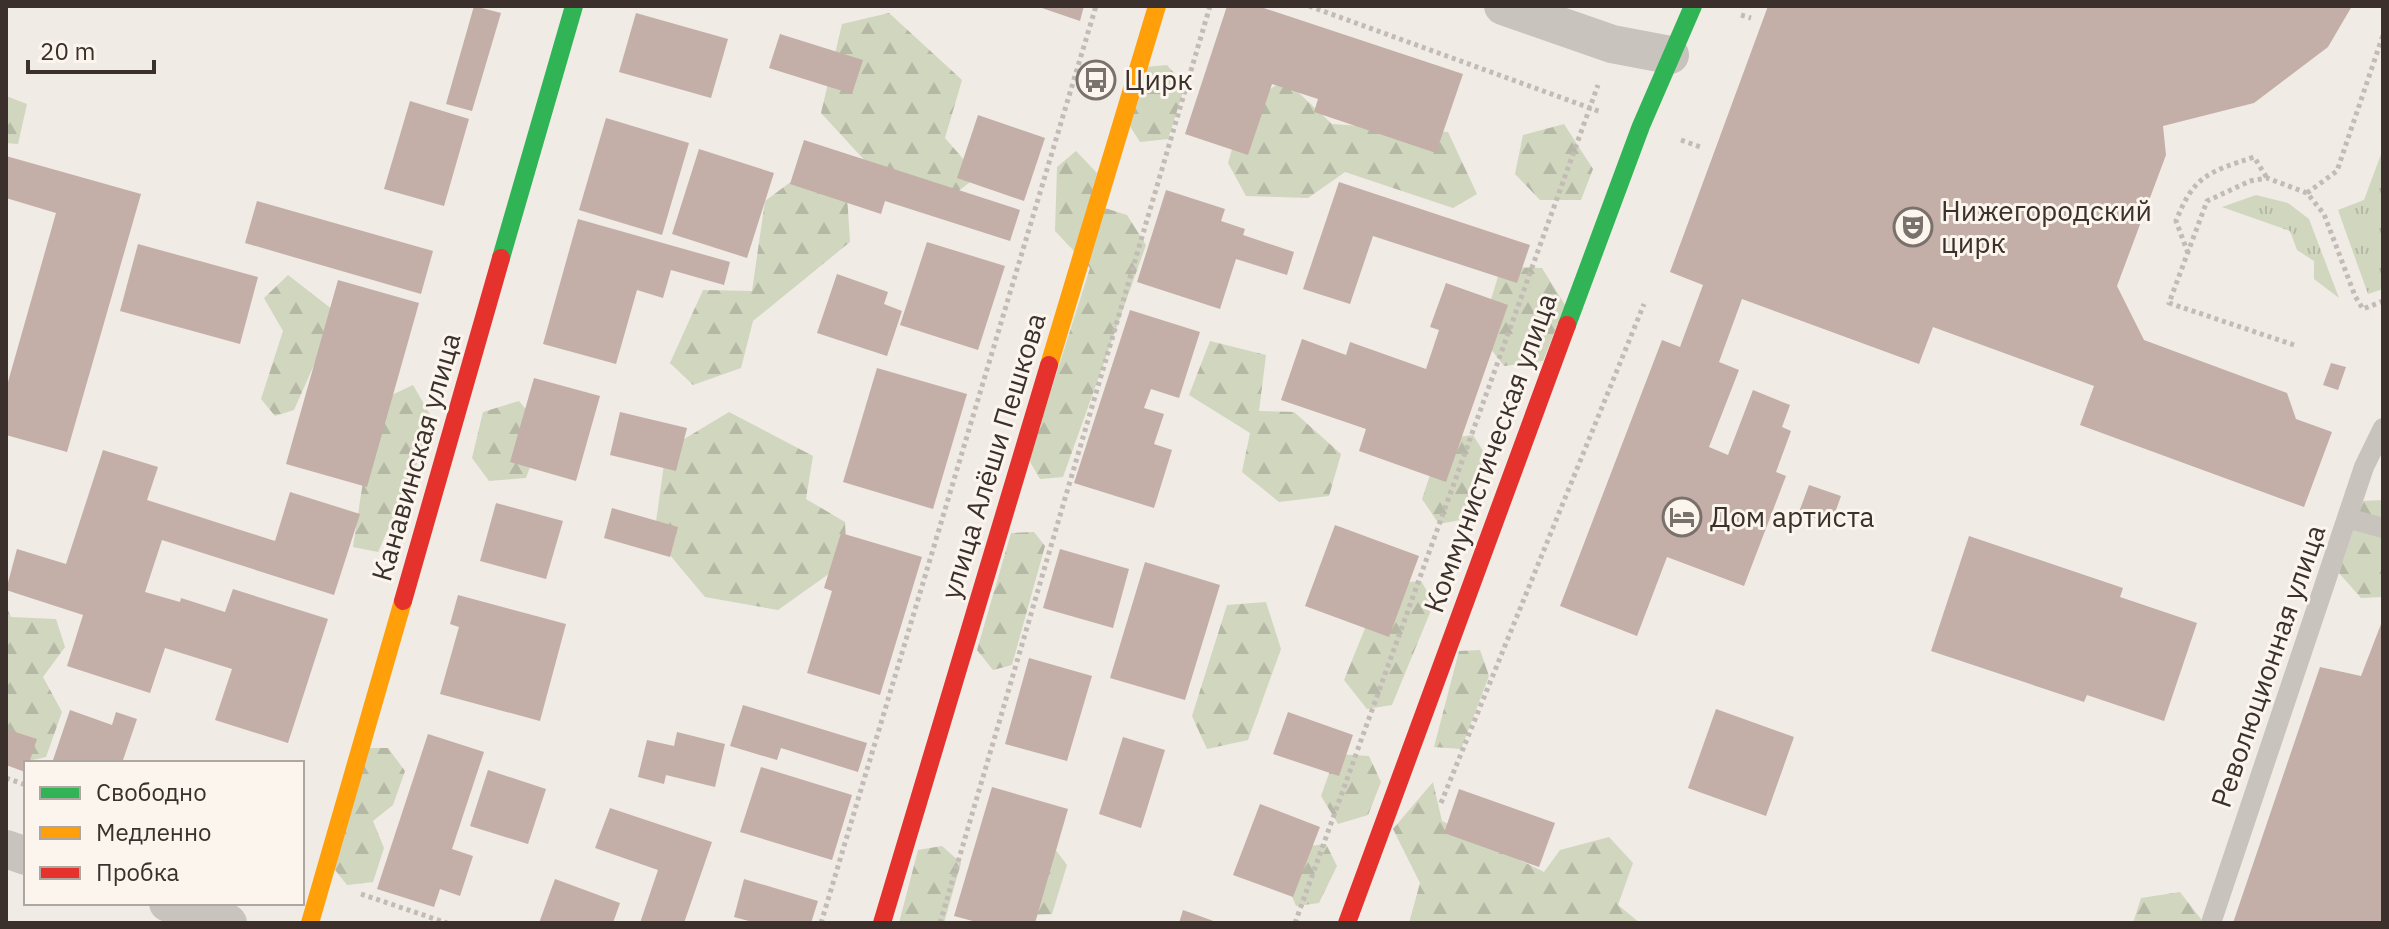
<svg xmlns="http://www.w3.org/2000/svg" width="2389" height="929" viewBox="0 0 2389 929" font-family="'IBM Plex Sans',sans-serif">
<defs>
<pattern id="grass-tufts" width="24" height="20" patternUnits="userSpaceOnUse" patternTransform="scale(2)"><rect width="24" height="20" fill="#d1d6bf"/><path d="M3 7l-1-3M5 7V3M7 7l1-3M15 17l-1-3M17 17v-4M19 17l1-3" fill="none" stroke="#b4b8a4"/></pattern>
<pattern id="forest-firs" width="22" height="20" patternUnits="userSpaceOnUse" patternTransform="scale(2)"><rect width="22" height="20" fill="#d1d6bf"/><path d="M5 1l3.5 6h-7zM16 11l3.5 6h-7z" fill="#b4b8a4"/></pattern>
</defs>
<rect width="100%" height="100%" fill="#f0ebe5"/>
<path fill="url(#grass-tufts)" d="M2383 149V289L2368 294 2338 210 2364 200Z
M2256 195 2288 203 2309 219 2339 298 2314 279V261L2297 250 2290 231 2222 207Z"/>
<path fill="url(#forest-firs)" d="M889 13 962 80 945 138 978 176 944 202 880 177 821 113 842 24Z
M1167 65 1185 86 1168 139 1140 142 1126 120 1145 67Z
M1285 80 1332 124 1448 132 1477 194 1453 208 1345 172 1308 198 1246 196 1228 163 1245 104Z
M6 96 27 104 18 144 6 143Z
M1564 124 1593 169 1581 200H1540L1515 174 1523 135Z
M1076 151 1097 173 1089 203 1127 215 1146 245 1063 477 1040 479 1029 460 1090 268 1055 231 1057 167Z
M811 167 846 179 850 242 753 321 741 368 693 385 670 363 703 290 752 291 765 201Z
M1501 267 1542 268 1565 305 1543 361 1504 366 1480 335Z
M288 275 337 313 294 410 275 416 261 399 283 331 264 298Z
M1210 341 1266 355 1259 411 1294 412 1341 454 1329 496 1279 502 1242 472 1250 433 1189 395Z
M413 385 435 423 378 552 353 547 375 403Z
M519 401 543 430 526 478 489 481 472 458 483 412Z
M729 412 813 456 806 499 845 522 847 561 778 610 705 597 654 536 666 450Z
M1473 435 1487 457 1460 520 1439 524 1422 499 1442 439Z
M2383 500V597L2361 598 2339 573 2363 501Z
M1034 532 1045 546 1012 665 993 670 977 650 1011 533Z
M1421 581 1434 603 1392 705 1367 709 1344 680 1383 584Z
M1266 602 1281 649 1248 740 1207 749 1192 716 1227 605Z
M6 606 11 617 56 619 65 647 43 677 62 712 46 757 6 766Z
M1480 650 1489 676 1461 749 1434 747 1459 651Z
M368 748H388L405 771 393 805 373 821 384 848 373 882 347 885 332 866Z
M1336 754 1369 756 1381 782 1368 815 1338 824 1321 796Z
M1433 782 1442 821 1544 872 1560 850 1609 837 1633 863 1618 905 1640 923H1409L1420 883 1393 829Z
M1049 841 1067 865 1052 914 1021 916Z
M1326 844 1337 866 1319 903 1296 906 1284 877 1292 848Z
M942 846 961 863 944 923H899L918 850Z
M2180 892 2204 923H2133L2141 898Z"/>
<path fill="#c3afa7" d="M474 6 501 13 472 111 446 104Z
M1036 6H1084L1080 21Z
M1227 6H1258L1463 74 1436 153 1314 112 1318 99 1272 84 1248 155 1185 134Z
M1768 6H2352L2328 47 2254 103 2163 126 2166 155 2117 286 2144 340 2287 393 2296 419 2332 432 2304 507 2080 425 2094 386 1933 327 1919 364 1742 299 1719 362 1739 370 1709 447 1728 455 1753 390 1790 405 1782 427 1791 431 1776 472 1786 476 1744 586 1667 557 1637 636 1560 606 1662 340 1680 347 1703 285 1670 272Z
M636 13 728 39 711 98 619 72Z
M780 34 863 60 852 94 769 68Z
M410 101 469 119 444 206 384 189Z
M978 115 1045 138 1024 201 957 178Z
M606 118 689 143 662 235 579 210Z
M804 140 1020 210 1010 241 885 201 881 214 790 184Z
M699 149 774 173 747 258 672 234Z
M6 156 141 194 67 452 6 435V389L56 213 6 198Z
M1339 182 1530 245 1517 283 1373 236 1350 304 1303 289Z
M1166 190 1225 209 1221 221 1245 229 1243 235 1294 252 1287 275 1236 259 1220 309 1137 282Z
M257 201 433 251 421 294 245 243Z
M578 219 730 262 724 285 671 270 663 298 637 290 616 364 543 344Z
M927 242 1005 266 978 350 900 325Z
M138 244 258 277 240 344 120 311Z
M837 274 888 292 884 304 902 311 887 356 817 333Z
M338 280 419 303 367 487 286 464Z
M1446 283 1508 305 1446 482 1359 451 1366 429 1281 400 1302 339 1346 355 1350 342 1426 369 1439 330 1430 327Z
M1130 310 1200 332 1179 398 1151 389 1144 408 1164 414 1154 444 1172 450 1154 508 1074 483Z
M2331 363 2346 367 2338 390 2323 385Z
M877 368 967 394 933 509 843 482Z
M534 378 600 396 576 481 510 462Z
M620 412 687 428 676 471 610 455Z
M103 450 158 467 147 500 275 541 290 492 360 514 334 595 162 540 145 592 180 602 181 598 225 612 233 589 328 619 288 743 215 720 232 669 165 648 150 693 67 666 83 615 6 590 17 549 66 564Z
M1809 485 1841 496 1831 524 1799 512Z
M496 503 563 521 546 579 480 561Z
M612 508 678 527 670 557 604 538Z
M1335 525 1419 556 1389 637 1305 606Z
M841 533 922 557 880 695 807 673 832 591 824 588Z
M1969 536 2123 588 2120 597 2197 623 2164 721 2087 695 2084 702 1931 651Z
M1060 549 1129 569 1113 628 1043 608Z
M1145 562 1220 585 1185 700 1110 678Z
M458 595 566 624 540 721 440 694 459 627 450 624Z
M2383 619V923H2233L2320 667 2361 676Z
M1029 658 1092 676 1067 761 1005 744Z
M743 705 867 743 858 772 781 748 777 760 730 746Z
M1716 709 1794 737 1766 816 1688 788Z
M70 710 112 725 116 712 137 719 122 763H52Z
M1288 712 1353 735 1339 776 1273 754Z
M9 730 37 739 29 763H26L25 772 6 765V739Z
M677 732 725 744 715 787 666 775 664 784 638 777 647 740 674 746Z
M428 734 484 752 452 849 473 856 460 896 440 889 434 907 377 889Z
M1123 737 1165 750 1141 828 1099 814Z
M761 767 852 795 832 860 740 832Z
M488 770 546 789 528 844 470 826Z
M992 787 1068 809 1035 923H980L954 916Z
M1459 789 1555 823 1539 867 1444 833Z
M1260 804 1320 827 1293 897 1233 875Z
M610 808 712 842 684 923H640L658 870 595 848Z
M555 879 620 903 613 923H539Z
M744 879 818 901 811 923H756L734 917Z
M1183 910 1219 923H1179Z"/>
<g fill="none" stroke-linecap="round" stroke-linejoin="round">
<path stroke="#c2bbb6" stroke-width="5" stroke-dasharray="4 4" stroke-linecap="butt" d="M1309 6 1601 112
M1741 15 1751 18
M1681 140 1703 148
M2307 193 2337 171 2383 35
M2188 253 2176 221C2194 175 2209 172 2254 157L2267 178
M2294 345 2169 303 2207 201 2250 181 2267 178 2307 193 2324 214 2355 296 2363 309 2383 301
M6 778 26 785
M1441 803 1644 304
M361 894 447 923
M821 923 1096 6
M940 923 1210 6
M1295 923 1598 85"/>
<path stroke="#c9c3be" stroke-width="20" d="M2347 518 2383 528
M2211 923 2364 467 2383 428"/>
<path stroke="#c9c3be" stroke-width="38" d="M1503 6 1612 44 1670 55
M6 849 26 856
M168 903 228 923"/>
<path stroke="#30b455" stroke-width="18" d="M501 258 574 6
M1567 325 1641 126 1693 6"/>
<path stroke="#ff9f0a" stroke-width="18" d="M1049 365 1157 6
M310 923 403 601"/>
<path stroke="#e5322d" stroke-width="18" d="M403 601 501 258
M882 923 1049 365
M1347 923 1567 325"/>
</g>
<defs>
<g id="bus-ring" transform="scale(2)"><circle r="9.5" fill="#fbf5ee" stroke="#7a716c" stroke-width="1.5"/><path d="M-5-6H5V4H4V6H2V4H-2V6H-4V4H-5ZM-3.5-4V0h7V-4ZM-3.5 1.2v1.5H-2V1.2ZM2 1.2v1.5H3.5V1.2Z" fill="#7a716c"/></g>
<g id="theatre-ring" transform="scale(2)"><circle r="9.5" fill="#fbf5ee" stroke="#7a716c" stroke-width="1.5"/><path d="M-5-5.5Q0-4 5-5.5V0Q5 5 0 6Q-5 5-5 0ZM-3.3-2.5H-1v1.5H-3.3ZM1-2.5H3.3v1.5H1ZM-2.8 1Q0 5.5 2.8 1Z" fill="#7a716c"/></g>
<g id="hotel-ring" transform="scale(2)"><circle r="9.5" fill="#fbf5ee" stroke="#7a716c" stroke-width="1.5"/><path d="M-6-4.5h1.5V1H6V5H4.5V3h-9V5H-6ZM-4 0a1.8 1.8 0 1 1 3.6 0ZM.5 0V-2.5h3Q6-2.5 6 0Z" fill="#7a716c"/></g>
</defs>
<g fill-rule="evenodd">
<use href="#bus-ring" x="1096" y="80"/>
<use href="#theatre-ring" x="1913" y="227"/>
<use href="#hotel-ring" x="1682" y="517"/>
</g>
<g text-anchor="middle" stroke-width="6" stroke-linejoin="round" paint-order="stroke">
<g font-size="28" fill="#3b302b" stroke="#fbf5ee" text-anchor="start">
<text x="1124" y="90">Цирк</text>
<text x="1941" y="221">Нижегородский<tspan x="1941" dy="32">цирк</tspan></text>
<text x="1710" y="527">Дом артиста</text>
</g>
<g font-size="28" fill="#3b302b" stroke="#fbf5ee">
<text transform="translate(1490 453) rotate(-70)" y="10">Коммунистическая улица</text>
<text transform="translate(993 456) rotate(-73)" y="10">улица Алёши Пешкова</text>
<text transform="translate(416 457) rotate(-74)" y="10">Канавинская улица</text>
<text transform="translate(2268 666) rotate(-71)" y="10">Революционная улица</text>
</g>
</g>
<rect width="2389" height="929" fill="none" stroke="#3b302b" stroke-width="16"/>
<rect x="24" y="761" width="280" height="144" fill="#fbf5ee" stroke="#aea6a0" stroke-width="2"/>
<rect x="40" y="787" width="40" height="12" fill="#30b455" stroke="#aea6a0" stroke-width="2"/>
<text x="96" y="801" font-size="24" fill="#3b302b">Свободно</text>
<rect x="40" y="827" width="40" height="12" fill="#ff9f0a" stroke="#aea6a0" stroke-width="2"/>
<text x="96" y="841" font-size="24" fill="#3b302b">Медленно</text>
<rect x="40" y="867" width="40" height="12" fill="#e5322d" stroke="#aea6a0" stroke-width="2"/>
<text x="96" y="881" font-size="24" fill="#3b302b">Пробка</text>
<path d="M28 60v12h126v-12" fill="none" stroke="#3b302b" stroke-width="4"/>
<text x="40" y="60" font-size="24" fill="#3b302b" stroke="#fbf5ee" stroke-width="6" paint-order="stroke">20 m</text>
</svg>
